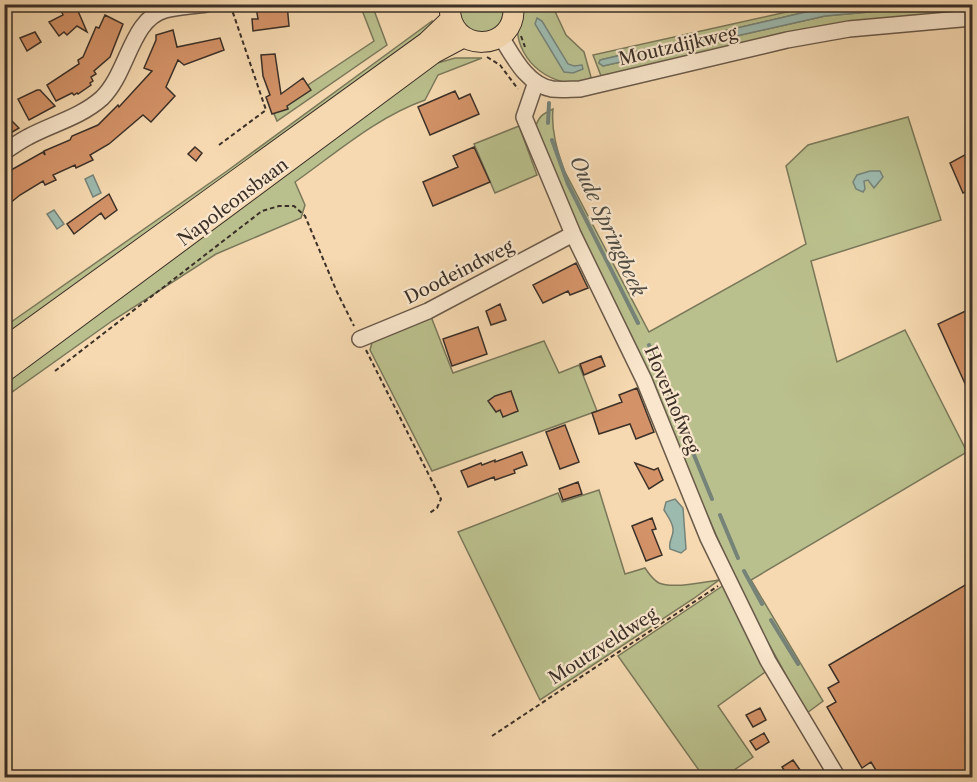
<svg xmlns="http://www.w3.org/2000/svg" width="977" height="782" viewBox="0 0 977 782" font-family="'Libre Caslon Text',serif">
<rect width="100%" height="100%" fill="#f6d9b0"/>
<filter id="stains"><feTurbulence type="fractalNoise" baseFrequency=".00333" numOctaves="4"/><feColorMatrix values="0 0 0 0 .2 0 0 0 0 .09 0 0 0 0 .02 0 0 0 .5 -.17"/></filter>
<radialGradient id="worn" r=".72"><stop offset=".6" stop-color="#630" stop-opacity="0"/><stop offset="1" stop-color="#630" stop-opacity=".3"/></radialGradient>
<path fill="#bac08d" stroke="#7a785a" stroke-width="1.5" d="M502 4C511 44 450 40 462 5Z
M360 5H372L387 45 277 121 272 109 374 41Z
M523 5H552L566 35 584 52 591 77 587 81C580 82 570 84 563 82 528 72 507 39 523 5Z
M818 5H865L823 8 601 60 599 63 603 66 825 16 945 5H972V12L828 26 601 76 593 55Z
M432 21 434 33 5 336 4 327 227 171Z
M434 58 438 63 455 58H482L438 75 425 100C377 117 336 153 295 182L305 205 301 218 216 254 112 321 5 397V379Z
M553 109C551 130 557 150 564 170L649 332 806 244 786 166 808 145 908 117 941 220 811 261 837 362 905 330 967 452 751 580 823 701 807 713 755 619 727 560 630 338 583 241 535 129C538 117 542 114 553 109Z
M519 126 537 175 495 193 474 144Z
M430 314 453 373 544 341 559 373 579 365 597 411 432 471 370 350 373 339Z
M599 490 625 574 645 568C649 574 653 580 659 583 673 589 703 582 719 580L693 599 540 700 458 532 558 493 562 502Z
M724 585 768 670 718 706 753 757 724 777H712L707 773 703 776 618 656Z"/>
<path fill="#9dbaaf" stroke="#768379" stroke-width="1.5" d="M865 4 945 5 825 16 603 66 599 63 600 60 823 8Z
M537 18 542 21 568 64 574 66 582 65 583 69 573 73 564 72 535 24Z
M870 171H880L883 177 874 188 868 180 864 181 865 189 863 192 856 189 853 182 857 175Z
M93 175 101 193 93 197 85 179Z
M54 210 64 224 57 229 47 214Z
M675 499 683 508 686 549 681 553 670 549C668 541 674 536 673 529 673 523 667 515 664 510L666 502Z"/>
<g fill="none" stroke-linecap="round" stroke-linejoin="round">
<path stroke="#768379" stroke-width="4" d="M548 123 549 103
M552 140 568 184 638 323
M649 345 712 499
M720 515 738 558
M744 571 762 604
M771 620 798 664"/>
</g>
<path fill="#d39267" stroke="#3b3028" stroke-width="1.5" d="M58 4H75L87 32 77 26 67 35 64 32 59 36 49 22 63 15Z
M274 4H287L289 26 253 31 252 19H258L256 7Z
M105 15 123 24 110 57 94 71 96 74 91 77 93 81 90 83 91 85 78 94 77 93 74 95 72 93 56 101 47 85 79 64 78 60 83 57 96 27 99 28Z
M173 30 177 47 220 38 224 50 184 65 178 60 166 87 175 96 151 122 143 115 109 144 90 155 93 160 76 168 75 165 53 175 56 180 45 185 43 181 20 195 4 208V174L43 152 45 155 44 151 70 140 72 136 98 125 118 105 119 107 152 71 144 68 156 40V35Z
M35 32 41 42 27 51 20 38Z
M275 54 281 94 303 78 311 90 287 106 288 109 272 114 266 97 270 95 263 76 261 55Z
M37 90H40L55 106 29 120 18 99Z
M455 91 459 99 470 94 479 114 430 135 418 107Z
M4 113 19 128 4 137Z
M195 147 202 153 196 161 188 154Z
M474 147 490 182 433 206 423 182 458 167 453 156Z
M972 151V189L963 193 950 163Z
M109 194 117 210 105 219 101 213 74 234 67 224Z
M576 263 588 288 570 295 568 291 543 303 533 285Z
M500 304 506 320 491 325 486 311Z
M972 308V399L938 324Z
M478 327 487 354 452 366 443 339Z
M601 356 605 366 584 375 580 364Z
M637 388 654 432 636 439 630 424 599 434 592 413 622 402 619 395Z
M511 391 518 411 503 417 500 410 496 412 488 401 495 396Z
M565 425 579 462 560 469 546 432Z
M522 452 527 465 514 470 515 473 495 480 494 477 468 487 461 471 481 463 482 465 495 460V462Z
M635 463 654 470 658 468 663 480 649 489Z
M578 482 582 494 563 500 559 489Z
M652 518 656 529 652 530 662 555 646 561 632 526Z
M972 581V777H880L871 762 862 768 827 707 836 702 828 688 839 682 829 665Z
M760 708 766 720 753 727 746 715Z
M764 733 769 742 756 750 750 741Z
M793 760 805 777H789L782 767Z"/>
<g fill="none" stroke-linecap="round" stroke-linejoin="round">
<g stroke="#6a5a4a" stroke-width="18">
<path id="minor" d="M501 37C513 56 527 85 552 89 561 90 571 89 580 89L787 40 849 29 972 18
M536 82 524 117 573 234 644 380 708 538 768 661 838 778
M4 152C12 147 20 141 28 137 52 124 81 117 102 98 128 73 131 19 165 10 178 7 193 6 206 4
M360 339 428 311 573 234"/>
</g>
<g stroke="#3b3028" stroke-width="22">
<path id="major" d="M450 4C446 56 520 53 513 4
M4 348 427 42 451 19
M4 372 434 53 464 37"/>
</g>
<path stroke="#3b3028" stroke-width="2" stroke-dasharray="4.5 3" stroke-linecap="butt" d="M521 36 525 47
M487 57 500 65 518 89
M219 145 266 110 230 4
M366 350 441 499 437 508 428 514
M55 371 262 211 279 206H294L305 216 337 292 354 326
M492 736 718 586"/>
<use href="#minor" stroke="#f9e6cc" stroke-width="15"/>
<use href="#major" stroke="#f6d9b0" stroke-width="20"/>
</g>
<g text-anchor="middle" stroke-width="4.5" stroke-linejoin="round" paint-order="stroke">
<g font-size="18" fill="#3b3028" stroke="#f9e6cc">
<text transform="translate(678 46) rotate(-13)" y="6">Moutzdijkweg</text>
<text transform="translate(233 202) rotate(-37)" y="6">Napoleonsbaan</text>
<text transform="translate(459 272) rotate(-27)" y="6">Doodeindweg</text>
<text transform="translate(672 400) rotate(67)" y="6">Hoverhofweg</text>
<text transform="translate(603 646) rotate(-33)" y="6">Moutzveldweg</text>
</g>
<g font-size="20" font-style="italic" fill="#4f4c43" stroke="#f9e6cc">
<text transform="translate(608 226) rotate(65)" y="7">Oude Springbeek</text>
</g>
</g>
<rect width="977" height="782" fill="none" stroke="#f6d9b0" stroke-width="24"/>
<rect x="6" y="6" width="965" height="770" fill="none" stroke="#3b3028" stroke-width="3"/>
<rect x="12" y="12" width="953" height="758" fill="none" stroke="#3b3028" stroke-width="1.5"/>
<rect width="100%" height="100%" filter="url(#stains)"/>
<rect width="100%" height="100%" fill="url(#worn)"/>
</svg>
